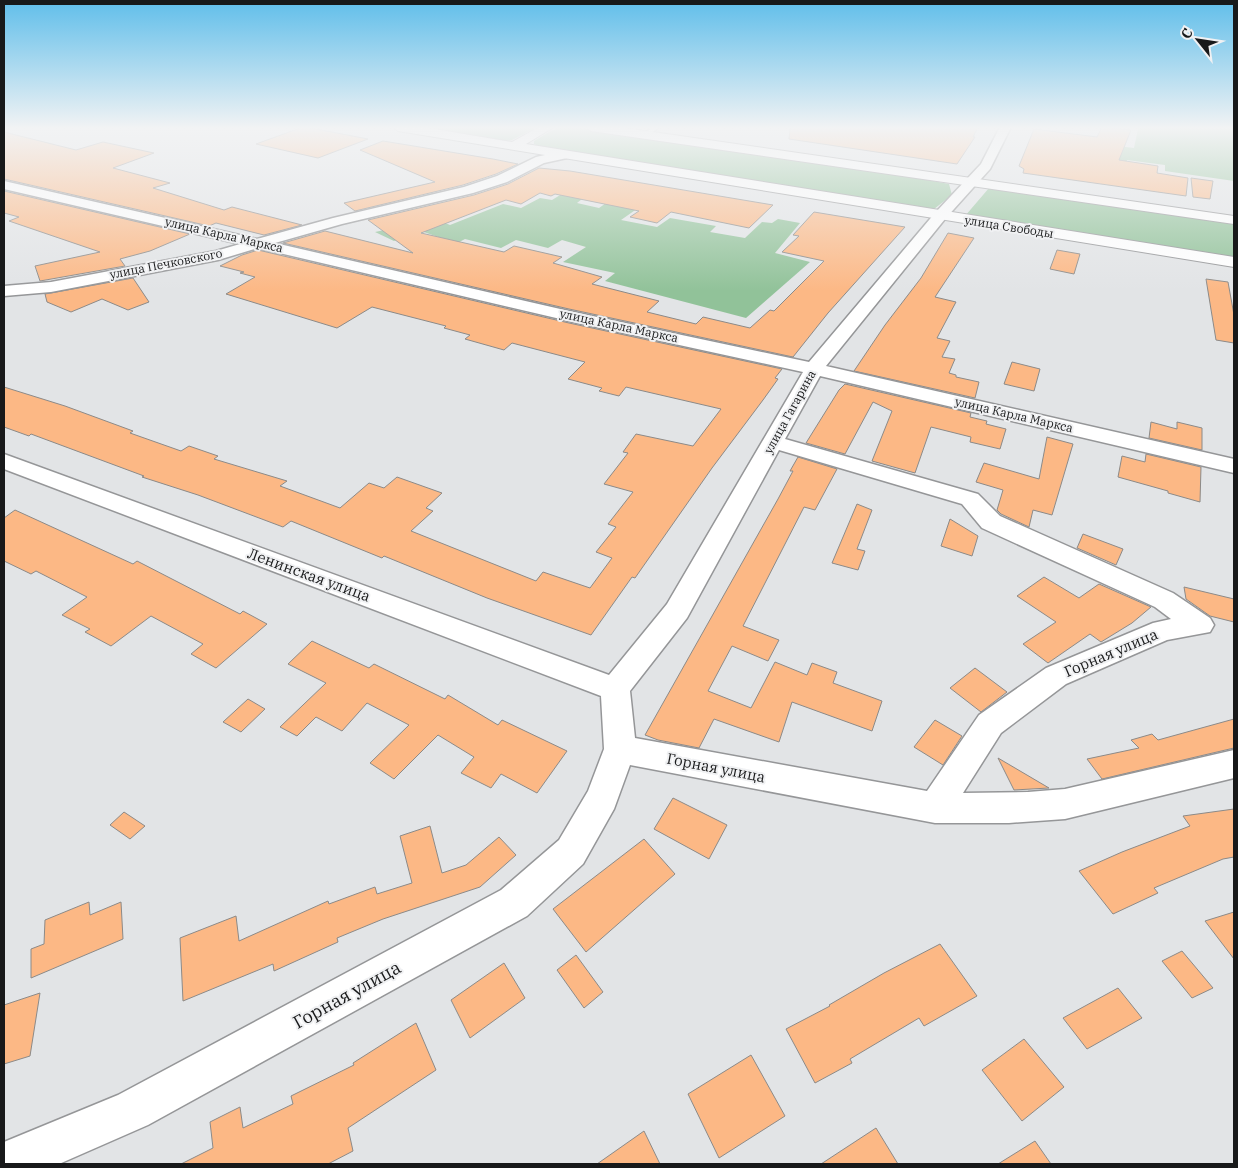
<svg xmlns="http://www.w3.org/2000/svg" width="1238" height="1168" viewBox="0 0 1238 1168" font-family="'IBM Plex Serif',serif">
<rect width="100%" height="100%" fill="#e2e4e6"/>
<path fill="#91c299" d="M416 127H537L512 140 502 141Z
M561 127 579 128 912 177 949 184 952 195 934 209 544 148 534 144V141L549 132Z
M1130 127 1234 129V181L1165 171V165L1127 160 1126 168 1078 141 1134 148 1138 129Z
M534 177 588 187 572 197 582 199 577 203 599 208 609 201 641 206 621 220 657 227 670 218 716 226 710 232 745 238 762 222 772 223 778 219 800 223 775 253 810 262 746 318 605 281 615 273 563 262 586 247 562 240 548 248 516 240 501 248 465 239 446 249 435 246 444 239 421 231 394 241 375 232 435 219 450 225 503 204 521 208 540 198 552 200 570 189 553 185 539 191 515 185Z
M989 188 1234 223V257L965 216Z"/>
<path fill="#fcb885" stroke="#8c8a88" d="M303 127H306L368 139 318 158 256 144Z
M790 127H978L973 137H975L957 164 789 139Z
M1102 127 1131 130 1119 160 1158 166 1157 173 1188 178 1186 196 1023 173 1024 169 1019 166 1034 129 1097 137Z
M4 132 76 150 103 142 154 153 113 168 170 183 153 188 224 210 232 207 302 225 264 235 216 223 209 226 4 179Z
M383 141 493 159 518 164 496 174 463 185 355 211 344 203 435 182 360 150Z
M539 168 570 171 773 205 749 228 671 212 657 223 630 217 639 211 555 194 551 196 540 193 521 204 506 200 421 233 504 252 514 246 562 257 553 263 602 277 592 284 659 301 647 312 696 324 703 317 750 328 770 310 774 311 824 261 782 252 799 236 793 235 814 212 905 227 828 313 793 357 569 309 283 243 325 231 413 253 368 220 474 195 508 184Z
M1191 178 1213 181 1210 199 1193 197Z
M4 191 190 234 150 251 120 259 125 266 40 281 35 266 100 252 9 221 19 217 4 213Z
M948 233 974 238 935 297 956 302 937 338 950 341 942 357 955 359 949 373 956 375V377L979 382 975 398 854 371 885 325 921 278Z
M258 250 569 323 782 369 775 378 778 379 763 400 712 468 635 578 632 577 591 635 487 598 384 556 382 558 291 521 283 527 198 495 142 477 144 476 31 434 29 436 4 427V387L65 406 133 431 130 433 181 451 189 446 218 456 214 459 287 481 280 486 340 508 369 483 384 488 397 477 442 493 426 508 433 511 411 531 536 581 543 572 590 588 612 558 596 552 616 527 608 524 633 492 604 484 628 453 623 452 636 434 693 446 721 409 626 387 619 396 599 391 602 388 568 379 585 362 512 343 504 350 465 339 470 335 444 328 446 326 372 307 337 328 226 294 255 277 240 273 244 272 220 266 242 255Z
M1057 250 1080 254 1074 274 1050 269Z
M133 278 149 302 128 310 102 299 71 312 47 302 45 294Z
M1206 279 1228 282 1234 315V343L1216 340Z
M1012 362 1040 369 1034 391 1004 384Z
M845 384 971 413 970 417 987 421 986 424 1006 429 1000 449 970 442 971 437 931 427 915 473 872 461 892 411 873 402 845 454 806 443 839 390Z
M1151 422 1177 429V422L1202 428V450L1149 438Z
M1047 437 1073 444 1052 515 1033 510 1029 527 1001 514 997 510 1003 490 976 482 984 463 1039 479Z
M1146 454 1201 467 1200 502 1168 493V491L1118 477 1122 456 1145 462Z
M798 457 837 469 815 510 804 507 743 626 779 640 768 661 732 646 708 691 751 708 775 662 807 675 812 663 837 672 833 683 882 701 872 731 792 702 779 742 714 719 699 748 658 740 645 735 778 499 793 471H790Z
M857 504 872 510 857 549 865 551 858 570 832 563Z
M15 510 133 564 137 561 240 614 243 611 267 624 216 668 191 654 203 644 151 616 111 646 85 632 90 629 62 615 87 597 36 571 31 574 4 561V518Z
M950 519 978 536 972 556 941 546Z
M1083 534 1123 549 1116 565 1077 548Z
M1044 577 1079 598 1099 584 1151 607 1132 623 1101 642 1090 634 1048 663 1023 644 1056 622 1017 596Z
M1184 587 1234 599V622L1210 616 1186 599Z
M312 641 369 668 374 664 445 699 448 695 498 725 502 720 567 751 537 793 501 774 491 788 461 773 474 757 438 735 394 779 370 763 409 725 367 703 342 731 316 717 297 736 280 727 326 683 288 664Z
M975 668 1007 692 981 712 950 688Z
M248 699 265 709 241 732 223 722Z
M1234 719V748L1102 779 1087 759 1139 748 1131 740 1152 734 1158 740Z
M935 720 962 736 943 765 914 747Z
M998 758 1049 788 1014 790Z
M673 798 727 825 709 859 654 829Z
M1234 809V857L1223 859 1154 888 1158 893 1113 914 1079 871 1122 852 1190 826 1183 816Z
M124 812 145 826 130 839 110 825Z
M430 826 442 873 466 865 499 837 516 855 480 887 383 919 337 938 338 942 274 971 273 964 183 1001 180 938 236 916 239 941 328 901 329 904 375 887 377 894 412 883 400 836Z
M644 839 675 874 586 952 553 909Z
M89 902 90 915 121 902 123 939 31 978V949L44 944 45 920Z
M1234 912V959L1205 921Z
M940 944 977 996 924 1026 919 1018 850 1059 852 1063 815 1083 786 1029 830 1006 829 1005 884 973Z
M1182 951 1213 988 1192 998 1162 961Z
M576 955 603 992 584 1008 557 970Z
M504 963 525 998 470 1038 451 1000Z
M1118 988 1142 1018 1087 1049 1063 1018Z
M40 993 30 1056 4 1064V1005Z
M416 1023 436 1070 348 1128 353 1151 328 1164H181L213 1148 210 1122 240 1107 243 1128 293 1104 291 1096 354 1065 353 1063Z
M1024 1039 1064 1087 1022 1121 982 1070Z
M751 1055 785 1116 719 1158 688 1094Z
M876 1128 898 1164H821Z
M644 1131 660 1164H597Z
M1035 1141 1051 1164H998Z"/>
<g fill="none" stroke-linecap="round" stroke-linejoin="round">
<g stroke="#959698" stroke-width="3">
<path id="lane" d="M653 127H659L648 136H644V134Z"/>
</g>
<g stroke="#959698" stroke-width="3">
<path id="street" d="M1000 127H1011L990 169 945 219 826 366 1234 459V473L820 376 785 439 978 494 1000 516 1173 593 1210 618 1214 625 1210 632 1167 640 1066 684 1001 733 963 793 1028 792 1065 789 1234 750V778L1065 819 1009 823H935L630 765 614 809 583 864 527 916 148 1125 59 1164H4V1142L118 1095 501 890 559 840 588 791 604 749 601 696 4 469V454L609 675 667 604 803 372 569 321 258 248 218 260 51 292 4 296V286L51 282 216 251 240 244 4 189V181L257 239 333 218 464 187 497 176 536 157 563 151 567 152 569 155 567 158 544 163 507 182 473 193 342 224 275 243 569 311 809 362 935 213 981 164ZM779 450 962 504 982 528 1155 607 1171 619 1153 623 1046 668 979 715 927 791 635 738 630 691 687 618Z"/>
</g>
<g stroke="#959698" stroke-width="2">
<path id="secondary" d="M392 127H422L512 142 539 127H554L526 144 1234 257V267L398 131Z
M585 127H618L1234 216V224L591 131Z"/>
</g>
<use href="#lane" fill="#fff" fill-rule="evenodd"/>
<use href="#street" fill="#fff" fill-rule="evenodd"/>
<use href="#secondary" fill="#fff" fill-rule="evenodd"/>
</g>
<linearGradient id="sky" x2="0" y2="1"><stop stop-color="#60beea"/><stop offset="0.44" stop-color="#f2f3f4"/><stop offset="1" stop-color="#f2f3f4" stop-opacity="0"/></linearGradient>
<rect width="1238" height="291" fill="url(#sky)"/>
<g text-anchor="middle" stroke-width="4" stroke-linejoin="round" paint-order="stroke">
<g font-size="12" fill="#18191a" stroke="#f0f1f3">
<text transform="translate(1009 227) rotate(9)" y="4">улица Свободы</text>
<text transform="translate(224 235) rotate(13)" y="4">улица Карла Маркса</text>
<text transform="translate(166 264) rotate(-11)" y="4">улица Печковского</text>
<text transform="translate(619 326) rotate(12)" y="4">улица Карла Маркса</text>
<text transform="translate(790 412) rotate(-61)" y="4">улица Гагарина</text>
<text transform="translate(1014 415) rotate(13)" y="4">улица Карла Маркса</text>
</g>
<g font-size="15" fill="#18191a" stroke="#f0f1f3">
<text transform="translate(309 575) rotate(20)" y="5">Ленинская улица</text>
<text transform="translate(1111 653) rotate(-23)" y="5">Горная улица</text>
<text transform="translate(716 768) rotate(11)" y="5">Горная улица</text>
</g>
<g font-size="18" fill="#18191a" stroke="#f0f1f3">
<text transform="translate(347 995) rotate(-29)" y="6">Горная улица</text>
</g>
</g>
<rect width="1238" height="1168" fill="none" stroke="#18191a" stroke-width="10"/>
<g transform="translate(1198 40) rotate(300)" stroke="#f0f1f3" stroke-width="4" paint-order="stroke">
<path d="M0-4L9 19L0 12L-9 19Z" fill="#18191a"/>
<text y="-8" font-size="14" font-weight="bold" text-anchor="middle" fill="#18191a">С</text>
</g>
</svg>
